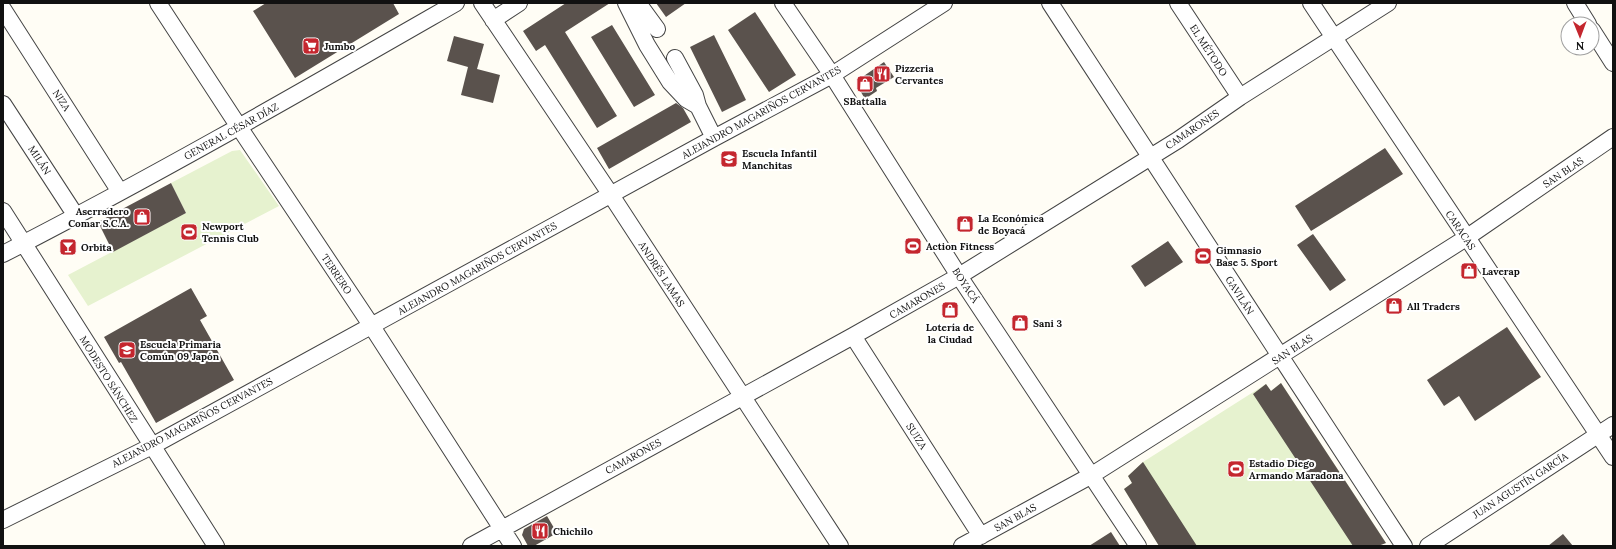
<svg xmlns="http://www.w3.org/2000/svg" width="1616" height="549" viewBox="0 0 1616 549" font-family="Lora,serif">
<rect width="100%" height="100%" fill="#fffdf5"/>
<path fill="#e6f2cf" d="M240 150 279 206 88 306 68 275 186 213 171 183 232 151Z
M1281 383 1386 543 1378 546H1159L1124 489 1132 483 1128 476 1143 462 1266 384 1271 391Z"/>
<path fill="#5a524d" d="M266 3H393L399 14 295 78 253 11Z
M566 3H610L565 32 617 116 597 128 545 45 536 51 523 31Z
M656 3H686L666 17Z
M755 12 796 75 769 92 728 30Z
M612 25 655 95 634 107 591 37Z
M714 35 746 100 722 112 690 47Z
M454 36 484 44 477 69 500 75 493 103 461 95 468 67 447 61Z
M884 62 894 77 876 88 877 91 865 99 858 87V80Z
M676 103 683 108 691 122 609 169 597 148Z
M1385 148 1403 174 1311 231 1295 206Z
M171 183 186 213 113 252 98 222Z
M1313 234 1346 280 1330 291 1297 245Z
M1168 241 1183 262 1145 287 1131 266Z
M191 288 207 316 200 320 234 380 156 423 121 362 119 363 104 337Z
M1507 327 1541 377 1475 421 1459 396 1444 406 1427 380Z
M1281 383 1386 543 1378 546H1353L1253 394 1266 384 1271 391Z
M1143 462 1197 546H1159L1124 489 1132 483 1128 476Z
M547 516 557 533 534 546H528L522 535 524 529Z
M1111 532 1120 546H1089Z
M1563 534 1573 546H1548Z"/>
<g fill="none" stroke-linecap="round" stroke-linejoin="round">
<g stroke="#444" stroke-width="18">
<path id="minor" d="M158 3 239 127 371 325 513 546
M482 3 611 195 840 546
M626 3 647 45 670 82 686 99 698 106 714 138
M638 3 657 29
M783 3 832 75 959 276 1138 546
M1050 3 1404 546
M1178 3 1240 97
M1311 3 1613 457
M1575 3 1588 24
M3 9 120 192
M493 20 519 3
M1592 30 1613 63
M675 58 695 95 698 106
M3 104 76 216
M3 211 216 546
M3 254C157 175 306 89 456 3
M853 336 981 536
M3 520 152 446 714 138 832 75 944 3
M471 546 853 336 959 276 1178 140 1240 97 1388 3
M962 546 1092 475 1466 238 1613 137
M1428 546 1613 425"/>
</g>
<use href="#minor" stroke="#fff" stroke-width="16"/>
</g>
<defs>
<g id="supermarket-square" transform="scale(0.9)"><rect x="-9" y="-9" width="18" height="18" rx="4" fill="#c4262e" stroke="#fff"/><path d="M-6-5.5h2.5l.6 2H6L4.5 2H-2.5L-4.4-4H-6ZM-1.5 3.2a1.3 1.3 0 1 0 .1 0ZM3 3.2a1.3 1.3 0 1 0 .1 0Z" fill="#fff"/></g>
<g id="restaurant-square" transform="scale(0.9)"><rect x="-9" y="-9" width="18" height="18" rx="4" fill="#c4262e" stroke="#fff"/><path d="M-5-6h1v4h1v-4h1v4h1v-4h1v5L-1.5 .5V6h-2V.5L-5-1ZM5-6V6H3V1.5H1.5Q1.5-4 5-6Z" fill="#fff"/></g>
<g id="shop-square" transform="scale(0.9)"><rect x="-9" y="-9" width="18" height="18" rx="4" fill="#c4262e" stroke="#fff"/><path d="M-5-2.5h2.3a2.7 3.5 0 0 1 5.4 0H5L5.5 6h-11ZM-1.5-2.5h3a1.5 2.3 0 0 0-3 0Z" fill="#fff"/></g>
<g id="school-square" transform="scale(0.9)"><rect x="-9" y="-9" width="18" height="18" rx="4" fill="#c4262e" stroke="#fff"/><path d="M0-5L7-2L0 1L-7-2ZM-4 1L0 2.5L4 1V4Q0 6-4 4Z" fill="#fff"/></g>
<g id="stadium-square" transform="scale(0.9)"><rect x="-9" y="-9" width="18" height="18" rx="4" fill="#c4262e" stroke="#fff"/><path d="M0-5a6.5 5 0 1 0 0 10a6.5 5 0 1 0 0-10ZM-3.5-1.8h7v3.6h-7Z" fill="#fff"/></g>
<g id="bar-square" transform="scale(0.9)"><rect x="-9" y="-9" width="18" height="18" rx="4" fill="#c4262e" stroke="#fff"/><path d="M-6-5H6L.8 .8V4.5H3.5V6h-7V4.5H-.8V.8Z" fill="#fff"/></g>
</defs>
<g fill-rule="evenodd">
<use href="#supermarket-square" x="311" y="46"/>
<use href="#restaurant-square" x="882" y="74"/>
<use href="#shop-square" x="865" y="84"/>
<use href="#school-square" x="729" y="159"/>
<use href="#shop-square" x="142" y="217"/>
<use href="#shop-square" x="965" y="224"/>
<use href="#stadium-square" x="189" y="232"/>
<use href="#stadium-square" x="913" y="246"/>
<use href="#bar-square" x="68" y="247"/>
<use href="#stadium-square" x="1203" y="256"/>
<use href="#shop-square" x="1469" y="271"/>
<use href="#shop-square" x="1394" y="306"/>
<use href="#shop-square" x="950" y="310"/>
<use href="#shop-square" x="1020" y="323"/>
<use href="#school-square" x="127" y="350"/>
<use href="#stadium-square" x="1236" y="469"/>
<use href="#restaurant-square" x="540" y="531"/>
</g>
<g text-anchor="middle" stroke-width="4" stroke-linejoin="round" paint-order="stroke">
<g font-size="10" font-weight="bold" fill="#111" stroke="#fff" text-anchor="start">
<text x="324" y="50">Jumbo</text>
<text x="895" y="72">Pizzeria<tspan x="895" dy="12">Cervantes</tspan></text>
<text x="865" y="105" text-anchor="middle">SBattalla</text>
<text x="742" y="157">Escuela Infantil<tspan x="742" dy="12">Manchitas</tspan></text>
<text x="129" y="215" text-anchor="end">Aserradero<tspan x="129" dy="12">Comar S.C.A.</tspan></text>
<text x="978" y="222">La Económica<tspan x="978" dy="12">de Boyacá</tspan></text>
<text x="202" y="230">Newport<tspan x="202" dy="12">Tennis Club</tspan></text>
<text x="926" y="250">Action Fitness</text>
<text x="81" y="251">Orbita</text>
<text x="1216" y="254">Gimnasio<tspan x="1216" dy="12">Base 5. Sport</tspan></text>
<text x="1482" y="275">Laverap</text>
<text x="1407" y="310">All Traders</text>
<text x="1033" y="327">Sani 3</text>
<text x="950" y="331" text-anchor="middle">Lotería de<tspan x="950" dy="12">la Ciudad</tspan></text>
<text x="140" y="348">Escuela Primaria<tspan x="140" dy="12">Común 09 Japón</tspan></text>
<text x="1249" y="467">Estadio Diego<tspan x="1249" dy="12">Armando Maradona</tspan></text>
<text x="553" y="535">Chichilo</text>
</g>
<g font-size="10" fill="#111" stroke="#fff">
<text transform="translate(1209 50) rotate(57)" y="4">EL MÉTODO</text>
<text transform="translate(62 100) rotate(57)" y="4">NIZA</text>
<text transform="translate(761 112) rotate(-29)" y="4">ALEJANDRO MAGARIÑOS CERVANTES</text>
<text transform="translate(1192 129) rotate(-34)" y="4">CAMARONES</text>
<text transform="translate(231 131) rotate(-29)" y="4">GENERAL CÉSAR DÍAZ</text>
<text transform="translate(40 160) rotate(57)" y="4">MILÁN</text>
<text transform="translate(1563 172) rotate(-34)" y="4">SAN BLAS</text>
<text transform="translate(1461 230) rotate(56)" y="4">CARACAS</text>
<text transform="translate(477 268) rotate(-29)" y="4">ALEJANDRO MAGARIÑOS CERVANTES</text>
<text transform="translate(337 274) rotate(56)" y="4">TERRERO</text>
<text transform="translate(662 274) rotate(57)" y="4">ANDRÉS LAMAS</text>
<text transform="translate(966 285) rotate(57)" y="4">BOYACÁ</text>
<text transform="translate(1240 295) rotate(57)" y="4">GAVILÁN</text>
<text transform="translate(917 300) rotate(-30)" y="4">CAMARONES</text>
<text transform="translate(1292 349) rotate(-33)" y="4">SAN BLAS</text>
<text transform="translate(109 379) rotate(58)" y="4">MODESTO SÁNCHEZ</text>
<text transform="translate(192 422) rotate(-28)" y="4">ALEJANDRO MAGARIÑOS CERVANTES</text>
<text transform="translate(917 436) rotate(57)" y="4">SUIZA</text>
<text transform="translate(633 456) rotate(-29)" y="4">CAMARONES</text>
<text transform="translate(1520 485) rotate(-33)" y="4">JUAN AGUSTÍN GARCÍA</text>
<text transform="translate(1015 517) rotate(-29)" y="4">SAN BLAS</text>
</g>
</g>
<rect width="1616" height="549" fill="none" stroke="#111111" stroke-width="8"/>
<g transform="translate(1580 36) rotate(179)"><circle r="19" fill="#ffffff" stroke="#a0a0a0"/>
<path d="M0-3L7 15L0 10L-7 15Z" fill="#c4262e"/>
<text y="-6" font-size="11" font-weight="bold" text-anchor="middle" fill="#111111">N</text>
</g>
</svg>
